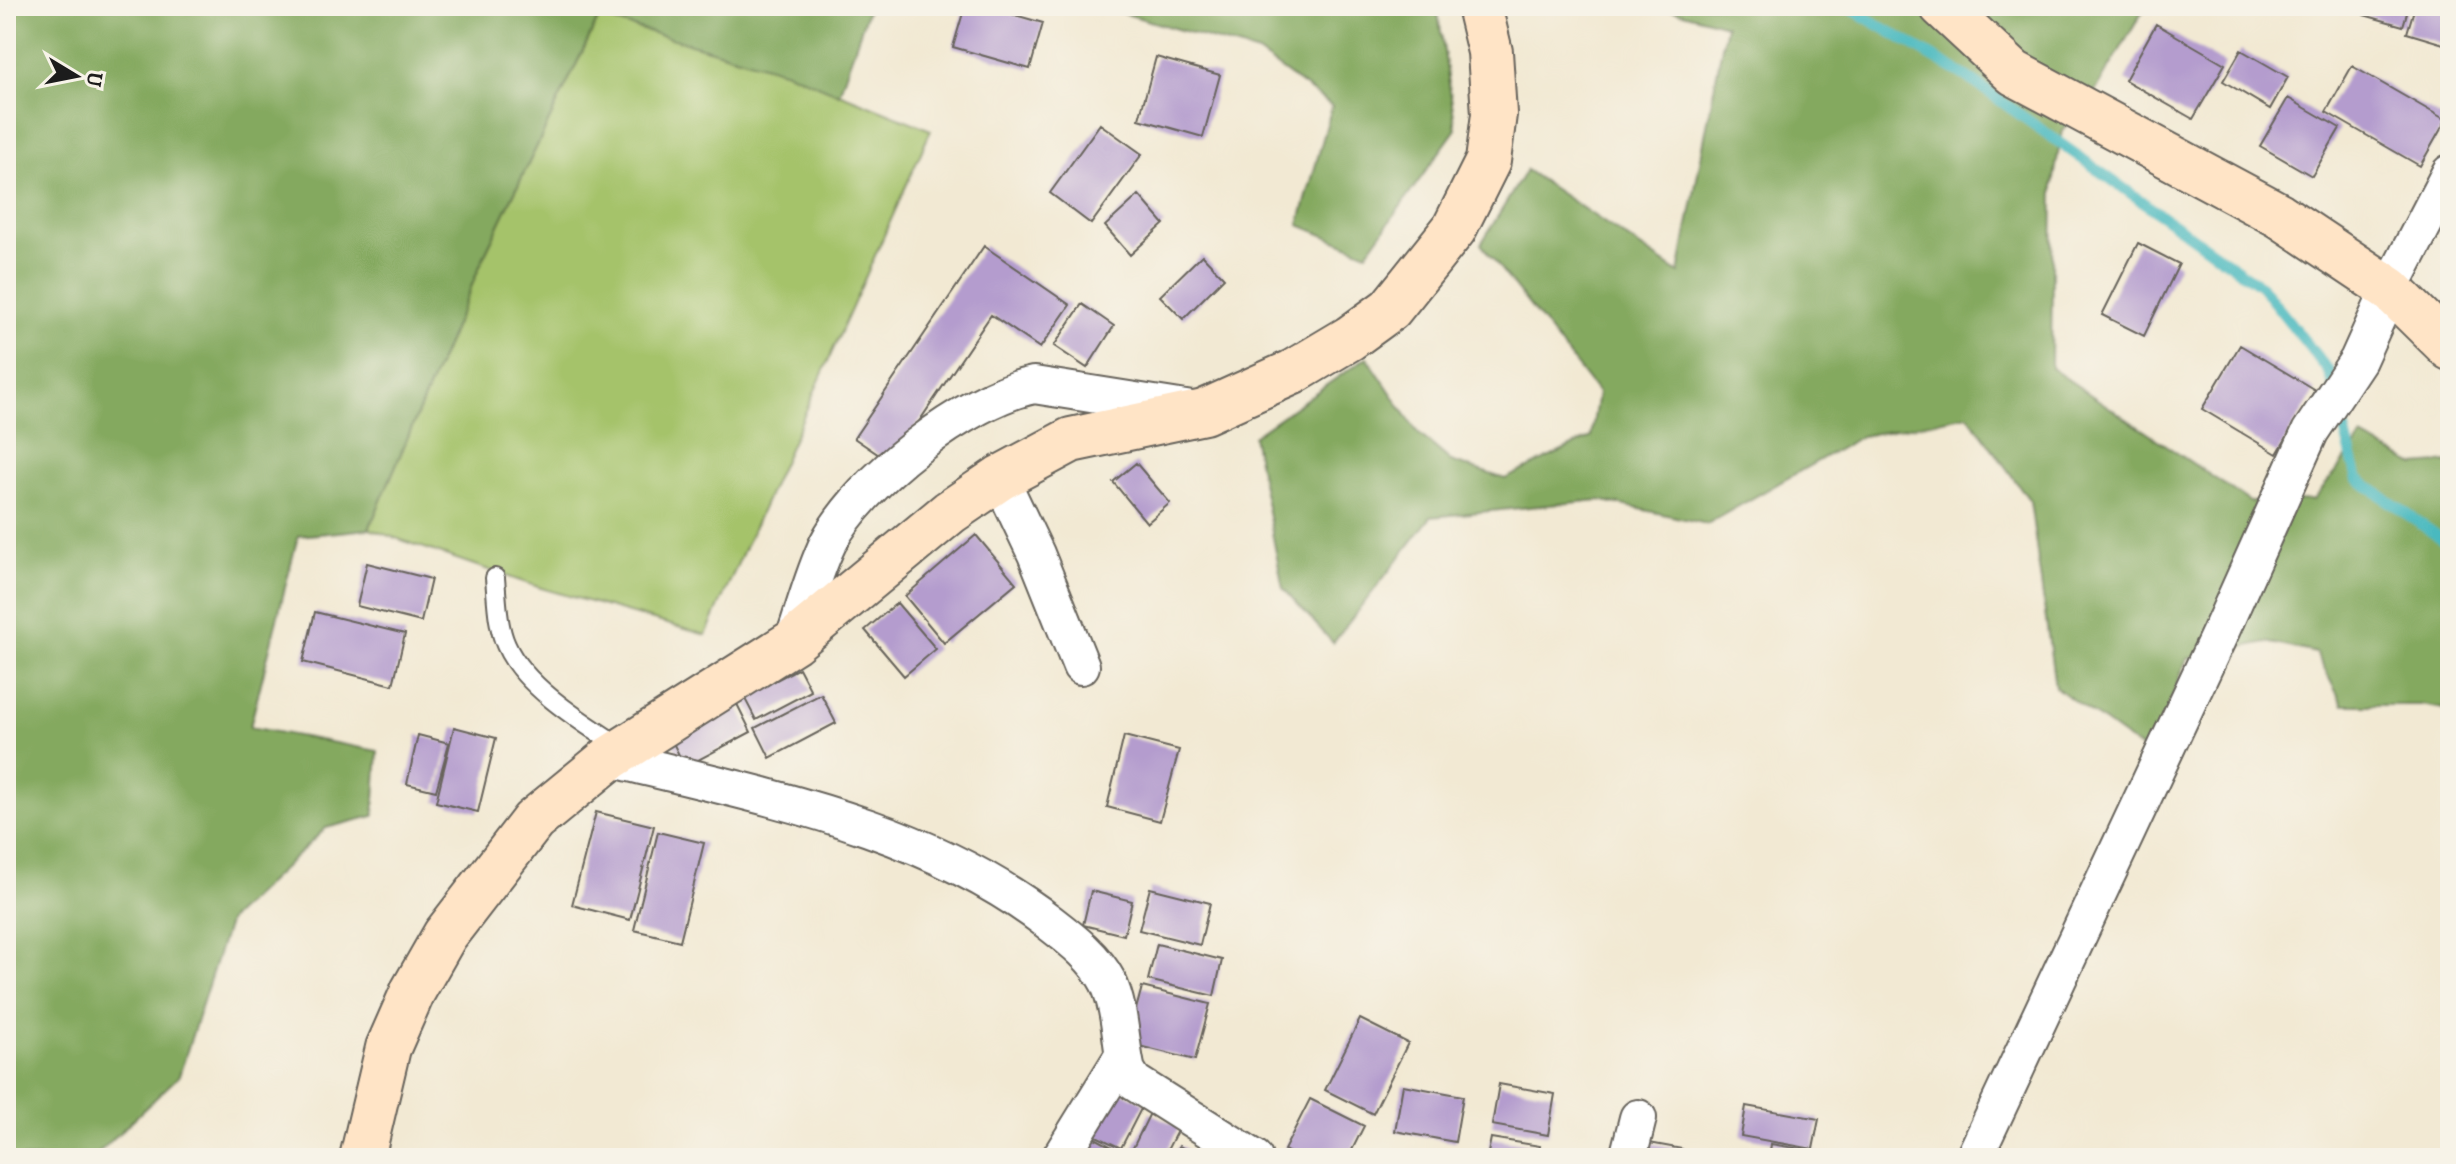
<svg xmlns="http://www.w3.org/2000/svg" width="2456" height="1164" viewBox="0 0 2456 1164" font-family="Alegreya,serif">
<rect width="100%" height="100%" fill="#f7f3e8"/>
<filter id="ink" filterUnits="userSpaceOnUse"><feTurbulence type="fractalNoise" baseFrequency=".0125" numOctaves="2"/><feDisplacementMap in="SourceGraphic" scale="16" xChannelSelector="R" yChannelSelector="G"/><feConvolveMatrix kernelMatrix="1 2 1 2 8 2 1 2 1" color-interpolation-filters="sRGB"/></filter>
<filter id="wash" filterUnits="userSpaceOnUse"><feTurbulence type="fractalNoise" baseFrequency=".006" numOctaves="4" result="noise"/><feDisplacementMap in="SourceGraphic" scale="32" xChannelSelector="R" yChannelSelector="G"/><feGaussianBlur stdDeviation="1.8" result="paint"/><feColorMatrix in="noise" values="0 0 0 0 0 0 0 0 0 0 0 0 0 0 0 0 0 1.4 0 .05"/><feComposite in="paint" operator="in"/></filter>
<g filter="url(#wash)">
<rect width="100%" height="100%" fill="#f2e9d3"/>
<path fill="#a5c36b" stroke="#607044" stroke-width="2" d="M599 17 787 72 931 130 706 635 541 588 369 529 485 254Z"/>
<path fill="#84a95f" stroke="#50623e" stroke-width="2" d="M6 6H869L839 94 787 72 599 17 485 254 369 529 298 536 250 727 378 751 374 816 326 828 229 920 179 1076 93 1158H6Z
M1099 6H1437L1456 129 1367 253 1299 225 1332 106 1258 53Z
M1658 6H2146L2091 99 2062 130 2053 185 2051 368 2250 502 2314 500 2362 437 2415 465 2450 462V710L2422 705H2343L2316 653 2266 642 2187 659 2149 754 2055 687 2030 501 1968 415 1862 436 1707 524 1599 500 1431 517 1333 643 1283 588 1253 436 1367 357 1418 433 1451 461 1505 479 1591 437 1598 393 1481 244 1526 170 1679 273 1726 25Z"/>
<g fill="none" stroke-linecap="round" stroke-linejoin="round">
<path stroke="#4ab9bf" stroke-width="11" d="M1846 6 1967 77 2261 286 2330 373 2333 384
M2338 404 2357 478 2450 545"/>
</g>
<g id="blocks">
<path fill="#b49cce" d="M965 6H983L1043 23 1030 69 953 47Z
M2367 6H2409L2403 26 2364 15Z
M2415 6H2450V46L2407 33Z
M2156 24 2225 64 2193 119 2125 80Z
M2241 50 2288 77 2270 109 2223 81Z
M1156 57 1220 75 1203 137 1139 119Z
M2352 66 2446 120 2420 166 2326 112Z
M2288 98 2340 128 2312 176 2260 146Z
M1100 124 1142 154 1091 224 1050 193Z
M1139 195 1164 224 1130 255 1105 226Z
M2138 243 2179 264 2144 336 2102 315Z
M984 246 1070 305 1040 348 991 315 891 463 854 438Z
M1202 255 1224 278 1183 319 1160 296Z
M1082 304 1114 326 1087 368 1054 346Z
M2240 345 2315 390 2277 454 2202 409Z
M1136 463 1170 503 1147 523 1113 482Z
M976 535 1016 583 944 643 905 596Z
M367 563 431 579 421 622 357 606Z
M897 603 936 649 904 676 865 630Z
M315 612 405 634 393 685 303 662Z
M799 668 811 691 756 720 744 697Z
M732 694 751 732 685 767 666 729Z
M821 694 836 723 770 758 755 728Z
M454 727 496 738 478 812 436 802Z
M418 735 449 743 436 791 407 784Z
M1124 736 1179 750 1160 821 1107 807Z
M596 812 654 826 630 920 572 905Z
M658 832 704 843 680 941 634 930Z
M1150 888 1210 903 1200 945 1139 930Z
M1091 891 1132 901 1124 935 1083 925Z
M1157 944 1222 960 1214 996 1148 980Z
M1142 987 1210 1004 1195 1060 1127 1043Z
M1360 1019 1408 1043 1373 1114 1325 1090Z
M1499 1084 1555 1094 1548 1135 1492 1125Z
M1403 1085 1463 1096 1455 1142 1395 1131Z
M1115 1088 1144 1103 1121 1148 1092 1134Z
M1310 1099 1364 1126 1348 1158H1299L1284 1150Z
M1746 1106 1819 1119 1813 1149 1741 1136Z
M1150 1113 1179 1127 1163 1158H1128Z
M1091 1136 1112 1147 1107 1158H1080Z
M1491 1138 1540 1146 1538 1158H1487Z
M1644 1142 1682 1149 1680 1158H1641Z
M1771 1144 1818 1152 1817 1158H1769Z
M1179 1146 1202 1158H1173Z"/>
</g>
</g>
<g filter="url(#ink)">
<use href="#blocks" fill-opacity="0" stroke="#67645c" stroke-width="2"/>
<g fill="none" stroke-linecap="round" stroke-linejoin="round">
<g stroke="#67645c" stroke-width="22">
<path id="lane" d="M495 578C497 599 497 625 506 645 524 687 585 724 622 748"/>
</g>
<g stroke="#67645c" stroke-width="40">
<path id="street" d="M1000 478 1036 554 1081 666
M793 642C804 610 813 574 828 543 859 482 967 398 1034 385L1192 410
M610 758C761 796 923 825 1049 922 1071 939 1095 957 1108 982 1121 1009 1120 1043 1127 1071L1134 1082 1254 1158
M1060 1158 1123 1056
M1628 1158 1638 1118
M1974 1158 2220 633 2310 432 2358 360 2390 289 2450 173"/>
</g>
<g stroke="#67645c" stroke-width="48">
<path id="secondary" d="M1942 6 2014 73 2279 215 2390 289 2450 348
M362 1158 388 1048 413 991 445 935 533 821 610 758 793 642 950 512 1000 478 1071 440 1204 412 1293 372 1350 338 1390 309 1454 229 1488 161 1494 114 1490 52 1479 6"/>
</g>
<use href="#lane" stroke="#fff" stroke-width="18"/>
<use href="#street" stroke="#fff" stroke-width="36"/>
<use href="#secondary" stroke="#ffe4c6" stroke-width="44"/>
</g>
</g>
<rect width="2456" height="1164" fill="none" stroke="#f7f3e8" stroke-width="32"/>
<g transform="translate(76 76) rotate(100)" stroke="#f7f3e8" stroke-width="6" paint-order="stroke">
<path d="M0-6L14 30L0 20L-14 30Z" fill="#1c1c1c"/>
<text y="-12" font-size="22" font-weight="bold" text-anchor="middle" fill="#1c1c1c">U</text>
</g>
</svg>
